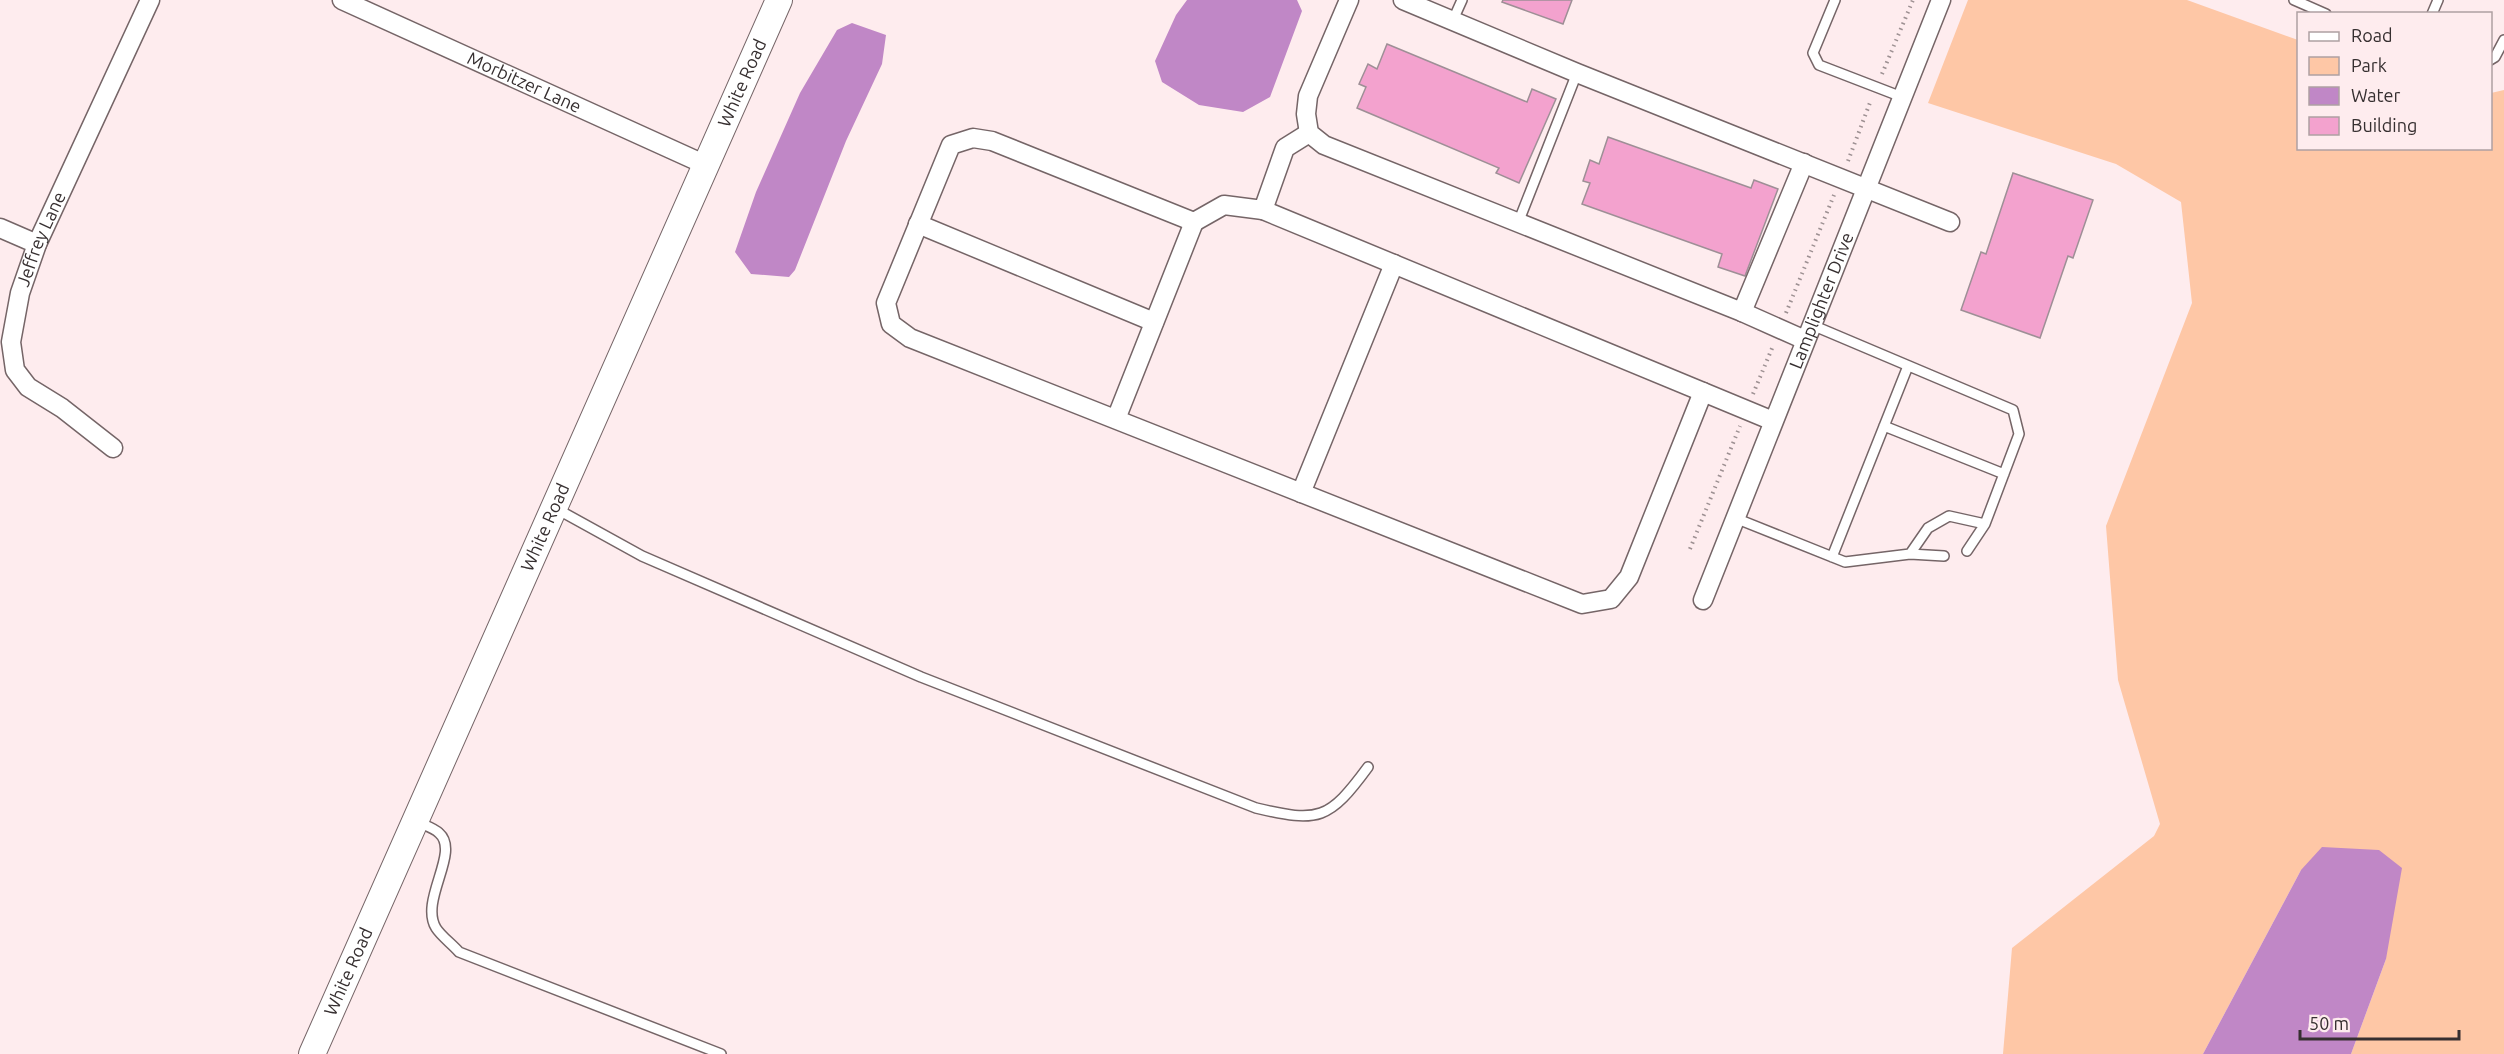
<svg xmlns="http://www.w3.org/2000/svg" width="2504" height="1054" viewBox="0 0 2504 1054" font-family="Ubuntu,sans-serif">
<rect width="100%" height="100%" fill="#feecee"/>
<path fill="#fec7a6" d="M1968 0H2187L2298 40V148H2490L2491 93 2504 90V1054H2351L2386 959 2301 870 2203 1054H2003L2012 948 2154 836 2160 824 2118 680 2106 526 2192 303 2181 202 2116 164 1928 103Z"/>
<path fill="#c087c6" d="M1187 0H1297L1302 11 1270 97 1243 112 1199 105 1162 82 1155 61 1176 15Z
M852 23 886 35 882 64 846 141 795 270 789 277 751 274 735 252 756 192 800 93 837 30Z
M2322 847 2379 850 2402 868 2386 959 2351 1054H2203L2301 870Z"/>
<path fill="#f3a2ce" stroke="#9e8f96" stroke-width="1.5" d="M1503 0H1572L1563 24 1502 2Z
M1387 44 1527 102 1532 89 1556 99 1519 183 1496 173 1499 168 1357 108 1366 87 1359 84 1368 64 1377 69Z
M1608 137 1751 188 1754 180 1778 189 1745 276 1718 267 1722 254 1582 204 1590 183 1583 181 1590 160 1599 164Z
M2013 173 2093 200 2073 258 2068 256 2040 338 1961 310 1981 252 1986 254Z"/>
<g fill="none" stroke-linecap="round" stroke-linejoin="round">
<g stroke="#756567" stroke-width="12">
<path id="lane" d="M1835 0 1813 53 1819 65 1902 97
M2294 0 2326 14
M2432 14 2438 0
M1453 20 1462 0
M2490 60 2495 57 2504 40
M1518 223 1577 73
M1884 426 2004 474
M555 508 642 556 921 677 1256 808C1319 823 1329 820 1368 767
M1735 518 1845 562 1910 554 1928 528 1949 516 1985 524 2019 434 2013 410 1812 325
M1967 551 1985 524
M1910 554 1944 556
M1832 557 1908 366
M418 822C424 825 434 828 439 833 461 852 419 900 436 928 441 936 452 944 459 952L721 1054"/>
</g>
<g stroke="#756567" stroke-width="21">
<g id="street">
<path id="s1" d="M342 0 706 165"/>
<path d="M1349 0 1308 96 1306 114 1309 133 1324 145 1742 312 1805 340"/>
<path d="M1403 0 1577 73 1950 222"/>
<path d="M1309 133 1285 148 1263 210 1224 205 1194 222 992 141 973 138 951 145 886 303 891 324 910 338 1582 604 1611 599 1629 577 1703 392 1773 421"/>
<path d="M1263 210 1703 392"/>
<path d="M918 224 1154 322"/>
<path d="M0 228 37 244"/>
<path d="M1742 312 1804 163"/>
<path d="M1116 419 1194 222"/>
<path id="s2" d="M113 448 62 408 28 387 15 370 11 342 20 293 37 244 150 0"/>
<path d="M1301 493 1394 264"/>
<path id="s3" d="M1703 600 1941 0"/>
</g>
</g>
<g stroke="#756567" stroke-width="28">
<g id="secondary">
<path id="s4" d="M312 1054 779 0"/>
</g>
</g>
<path stroke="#9d9092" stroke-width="4" stroke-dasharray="1.5 4.5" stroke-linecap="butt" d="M1882 74 1913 0
M1848 161 1871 100
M1786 313 1834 195
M1753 394 1773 346
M1690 549 1740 426"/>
<use href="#lane" stroke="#fff" stroke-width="9"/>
<use href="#street" stroke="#fff" stroke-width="18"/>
<use href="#secondary" stroke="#fff" stroke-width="26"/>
</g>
<g text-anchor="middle" stroke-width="4.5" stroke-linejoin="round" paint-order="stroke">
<g font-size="18" fill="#362f30" stroke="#feecee">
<text dy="6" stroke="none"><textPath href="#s1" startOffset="200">Morbitzer Lane</textPath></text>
<text dy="6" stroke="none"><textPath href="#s4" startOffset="1062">White Road</textPath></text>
<text dy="6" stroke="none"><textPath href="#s2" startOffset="262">Jeffrey Lane</textPath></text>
<text dy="6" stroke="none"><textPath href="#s3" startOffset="322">Lamplighter Drive</textPath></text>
<text dy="6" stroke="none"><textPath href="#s4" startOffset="576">White Road</textPath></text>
<text dy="6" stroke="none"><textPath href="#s4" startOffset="90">White Road</textPath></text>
</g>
</g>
<rect x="2297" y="12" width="195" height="138" fill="#feecee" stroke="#aea0a2" stroke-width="1.5"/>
<rect x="2309" y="32" width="30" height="9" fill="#ffffff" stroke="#aea0a2" stroke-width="1.5"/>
<text x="2351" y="42" font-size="18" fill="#362f30">Road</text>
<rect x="2309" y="57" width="30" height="18" fill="#fec7a6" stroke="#aea0a2" stroke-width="1.5"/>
<text x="2351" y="72" font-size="18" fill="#362f30">Park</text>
<rect x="2309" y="87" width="30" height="18" fill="#c087c6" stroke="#aea0a2" stroke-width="1.5"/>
<text x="2351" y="102" font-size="18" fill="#362f30">Water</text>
<rect x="2309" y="117" width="30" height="18" fill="#f3a2ce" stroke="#aea0a2" stroke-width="1.5"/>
<text x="2351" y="132" font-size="18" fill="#362f30">Building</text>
<path d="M2300 1030v9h159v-9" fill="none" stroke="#362f30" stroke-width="3"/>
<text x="2309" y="1030" font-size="18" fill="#362f30" stroke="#feecee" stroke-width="4.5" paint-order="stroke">50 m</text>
</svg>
